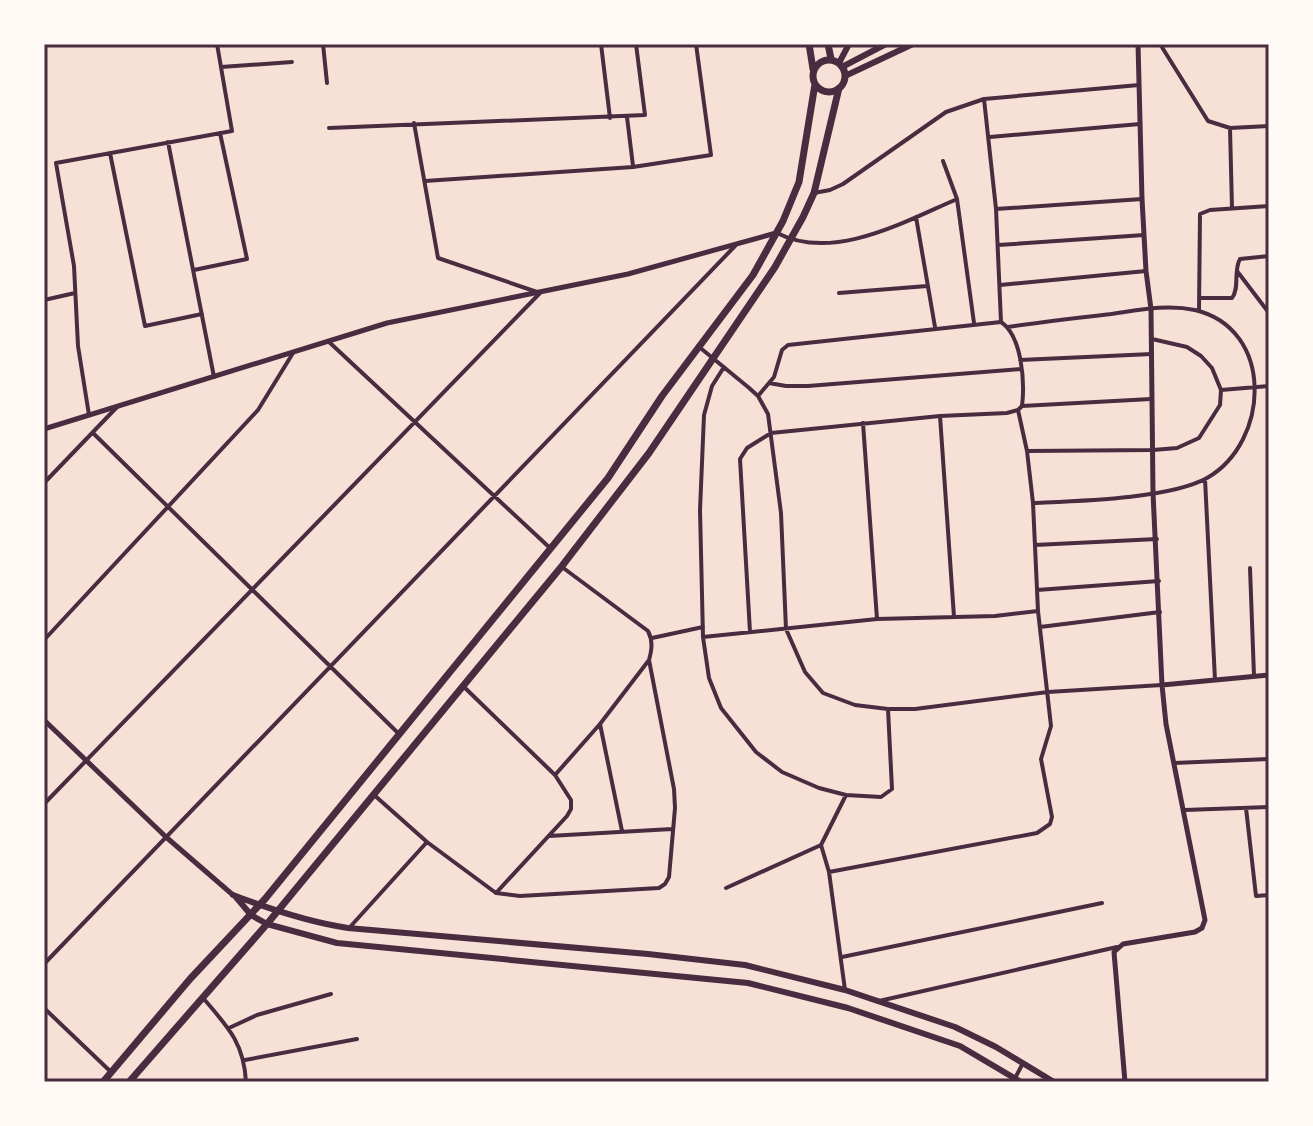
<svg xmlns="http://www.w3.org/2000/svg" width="1313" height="1126" viewBox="0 0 1313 1126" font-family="'Libre Baskerville',serif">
<rect width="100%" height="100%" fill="#f7e1d7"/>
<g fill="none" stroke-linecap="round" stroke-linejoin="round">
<path stroke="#4a2c40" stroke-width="4" d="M323 44 327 83
M601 44 610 118
M1160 44 1208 121 1230 128 1269 126
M221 67 292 62
M984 99 996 209 1001 322
M627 117 633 166
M329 128 645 115 636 44
M1230 128 1232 208
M990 137 1140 124
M168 142 214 377
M110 153 145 326 202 314
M943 161 957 199 974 323
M425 181 633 167 711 155 696 44
M814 193 830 190 843 184 946 112 984 99 1139 85
M996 209 1142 199
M916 217 935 327
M777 233C833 262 904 222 957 199
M998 245 1144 235
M194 270 247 259 220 133
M1237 271 1269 313
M1000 285 1146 271
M839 293 927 286
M1199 298H1232C1240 288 1233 271 1240 259L1269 256
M44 300 75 293
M1199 311 1200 214 1210 210 1269 206
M1008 327C1042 322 1076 318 1111 314 1139 310 1167 304 1195 310 1275 329 1270 442 1207 478 1169 499 1078 501 1033 503
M328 341 550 548
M698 346 748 387 758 396 768 414 781 513 786 629 805 672 823 693 855 705 888 709H915L1048 692 1162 685
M1020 360 1152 354
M724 367 712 386 704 415 700 510 703 637 709 678 721 708 756 752 782 772 819 788 846 795 881 797 892 789 888 709
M769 383 786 386H808L1020 369
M1221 390 1269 386
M1022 406 1151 399
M89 415 78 346 74 266 56 163 232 131 217 44
M940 416 954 617
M863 423 877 619
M93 433 399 734
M1027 451 1153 450 1177 448 1199 438 1220 405 1221 390 1212 368 1201 356 1187 347 1152 339
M1205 479 1215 680
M44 483 117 407
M1035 545 1157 539
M1250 568 1254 676
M1037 590 1159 581
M1040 627 1160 612
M750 632 740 459 747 448 771 433 940 416 1007 413 1018 410 1022 406C1025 382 1022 336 1001 322L788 345 782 350 774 377 758 396
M703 637 877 619 995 616 1038 611
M652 638 703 627
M44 640 258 410 293 353
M463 686 555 775 571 800V809L567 816 496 893
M600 724 622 831
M1174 763 1269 759
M555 775 600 724 649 660C652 649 653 641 648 631L562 567
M373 794 427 842 496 893 520 896 659 888 665 884 669 877 675 808 674 789 649 660
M44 804 540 293 438 258 414 123
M1246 808 1256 896 1269 895
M1185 810 1269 807
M549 836 672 829
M821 845 829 872 845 990
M829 872 1037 833 1050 824 1052 817 1041 759 1051 726 1038 611 1033 503 1027 451 1018 410
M726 888 821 845 846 795
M350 927 427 842
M842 957 1102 903
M44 964 735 246
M203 998C228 1027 244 1043 246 1082
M879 1001 1117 947
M44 1008 111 1072
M229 1028 257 1015 331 994
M245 1060 357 1039
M1013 1082 1023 1063"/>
<path stroke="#4a2c40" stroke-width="5" d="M44 429 387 323 628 274 776 233
M1162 685 1269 675
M44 720 166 837 233 895
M1125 1082 1114 952 1123 944 1195 932 1202 928 1205 920 1166 724 1162 685 1153 493 1151 309 1146 271 1142 199 1138 44"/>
<path stroke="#4a2c40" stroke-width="6" d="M839 63 849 44
M842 67 886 44
M845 76 913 44
M233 895C272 910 308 922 348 928L648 954 745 965 845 990 955 1027 996 1047 1054 1082
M235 896 251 915 267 924 337 943 748 983 848 1008 960 1046 1021 1082"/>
<path stroke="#4a2c40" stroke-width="7" d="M809 44 813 69
M828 44 831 59
M813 76a16 16 0 1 1 32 0a16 16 0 1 1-32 0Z
M103 1082 190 979 265 899 608 478 662 396 753 275 783 221 799 182 815 84
M129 1082 267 924 562 566 649 453 775 267 803 217 814 193 839 88"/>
</g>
<rect width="1313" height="1126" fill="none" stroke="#fffaf5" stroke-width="92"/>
<rect x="46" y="46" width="1221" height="1034" fill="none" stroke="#4a2c40" stroke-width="3"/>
</svg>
